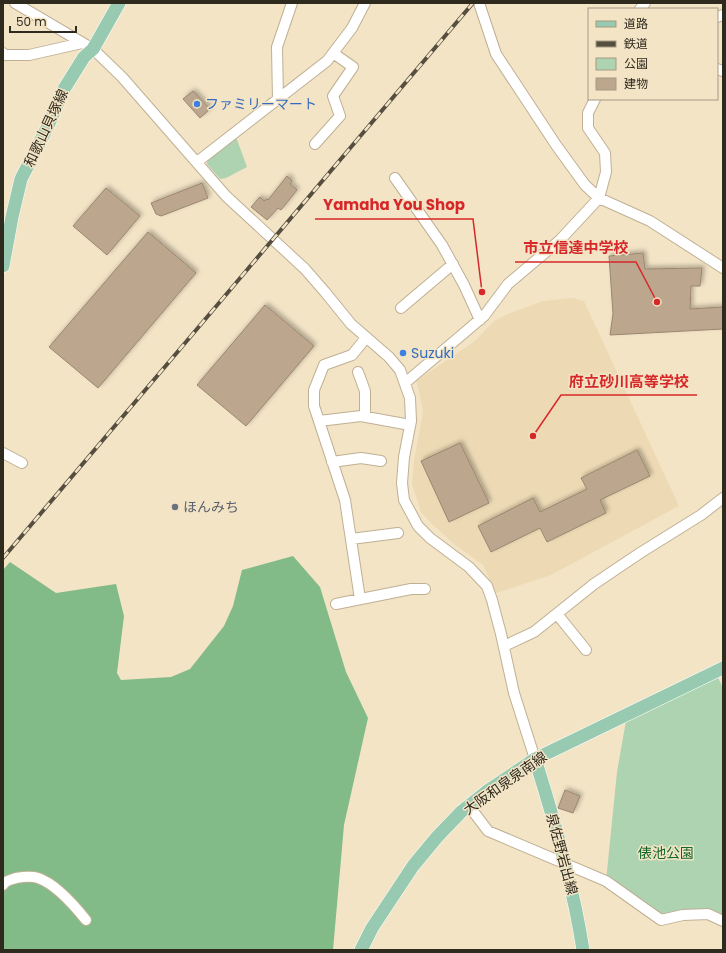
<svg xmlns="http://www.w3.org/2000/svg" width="726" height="953" viewBox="0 0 726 953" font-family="Poppins,'Noto Sans JP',sans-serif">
<defs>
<filter id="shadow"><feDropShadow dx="2.5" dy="-2.5" stdDeviation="2" flood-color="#0004"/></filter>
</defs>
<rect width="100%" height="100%" fill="#f3e4c6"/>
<path fill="#eddab5" d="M572 298 584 301 679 506 551 575 496 593 483 565 455 545 432 524 421 512 412 484 414 460 423 412 420 396 416 381 475 341 494 321 508 314 543 301Z"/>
<path fill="#aed3b1" d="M236 137 247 167 226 178 220 179 207 164 208 158Z
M715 671 723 688V921L708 914 661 920 606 881 617 772 627 715Z"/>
<path fill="#82bb88" d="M293 556 320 587 346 672 368 718 344 825 333 950H3V570L10 562 56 593 116 584 124 616 117 673 121 680 171 677 190 669 224 626 233 606 242 570Z"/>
<path fill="#bca68e" stroke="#9b866f" filter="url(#shadow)" d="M193 91 210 109 200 118 183 99Z
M287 176 292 181 290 184 297 190 281 210 278 208 267 220 251 207 260 197 264 201 267 199 268 200Z
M202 183 208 198 161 216 156 214 151 203Z
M106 188 140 216 107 255 73 226Z
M148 232 196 273 98 388 49 347Z
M643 253 645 269 702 268 700 286H691L690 309 723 307V329L610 335 613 314 609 256Z
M265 305 314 346 246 426 197 385Z
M460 443 489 503 449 522 421 461Z
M637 450 650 476 600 500 606 513 547 542 540 528 491 552 478 526 533 498 540 512 587 489 581 478Z
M565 790 580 796 573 813 558 808Z"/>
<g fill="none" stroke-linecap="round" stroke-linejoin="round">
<g stroke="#bfb094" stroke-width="12">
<path id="minor" d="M15 3 93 49 122 77 226 196 305 269 325 292 351 324 389 357 400 370 410 398 411 421 404 457 402 483 404 500 418 526 430 538 469 567 487 586 492 600 501 634 514 693 535 759
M479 3 496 54 556 145 585 185 599 198 650 221 723 268
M640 9 645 3
M717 17 723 15
M3 53 5 55H29L82 43
M717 69 723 71
M278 100 277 47 292 3
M315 144 340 116 333 96 353 67 333 53
M197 162 327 61 352 28 365 3
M395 178 442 245 464 285 480 320
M401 308 453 264
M358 372 365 391V417
M405 383 484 316 508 284 560 240 599 198 606 172 605 153 588 128V113L595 99
M319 421 361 416 410 425
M3 453 22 463
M332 462 361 458 381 461
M351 539 398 533
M360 599 345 500 314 406V390L324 365 352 355 366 338
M336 604 411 589H425
M557 614 586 650
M504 646 534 632 594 584 640 553 701 515 723 498
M469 806 488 831 606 881 661 920 683 915 708 914 723 921
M3 885C6 880 11 880 16 878 22 877 32 876 38 878 56 884 74 905 86 920"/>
</g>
<g stroke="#fff" stroke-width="14">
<path id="major" d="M3 266 12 217 21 179 47 128 64 89 84 57 93 49 119 3
M535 759C555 822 573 885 583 950
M361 950 372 928 413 866 437 837 462 811 486 792 535 759 723 668"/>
</g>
<use href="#minor" stroke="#fff" stroke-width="10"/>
<use href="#major" stroke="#97cab0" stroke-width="13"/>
<g stroke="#564f3f" stroke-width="4">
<path id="rail" d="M3 558 473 3"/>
</g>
<use href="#rail" stroke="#f3e4c6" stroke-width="2.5" stroke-dasharray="8" stroke-linecap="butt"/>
</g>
<g fill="#3f7fe0" stroke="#f3e4c6" stroke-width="1.5">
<circle cx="197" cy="104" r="4"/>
<circle cx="403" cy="353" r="4"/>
</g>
<circle fill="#6b7280" stroke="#f3e4c6" stroke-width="1.5" cx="175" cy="507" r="4"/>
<g text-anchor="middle" stroke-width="3" stroke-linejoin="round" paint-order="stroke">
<g font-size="14" fill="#366cbe" stroke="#f3e4c6" text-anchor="start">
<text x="205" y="109">ファミリーマート</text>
<text x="411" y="358">Suzuki</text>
</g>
<g font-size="14" fill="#2f2a1e" stroke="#f3e4c6">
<text transform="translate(46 128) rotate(-65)" y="5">和歌山貝塚線</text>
<text transform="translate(505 783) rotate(-35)" y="5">大阪和泉泉南線</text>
<text transform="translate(562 854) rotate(75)" y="5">泉佐野岩出線</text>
</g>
<g font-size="14" fill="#5b616d" stroke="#f3e4c6" text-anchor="start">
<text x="183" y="512">ほんみち</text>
</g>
<g font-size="14" fill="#136829" stroke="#f3e4c6">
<text x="666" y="858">俵池公園</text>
</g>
</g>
<path fill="none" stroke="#d62828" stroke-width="1.5" d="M482 292L473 219H315M657 302L636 262H515M533 436L561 395H697"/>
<g fill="#d62828" stroke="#f3e4c6" stroke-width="1.5">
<circle cx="482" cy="292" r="4"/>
<circle cx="657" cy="302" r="4"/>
<circle cx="533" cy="436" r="4"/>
</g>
<g font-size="15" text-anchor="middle" font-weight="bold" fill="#d62828" stroke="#f3e4c6" stroke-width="3" stroke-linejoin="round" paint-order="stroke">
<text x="394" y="210">Yamaha You Shop</text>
<text x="576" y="253">市立信達中学校</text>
<text x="629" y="387">府立砂川高等学校</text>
</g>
<rect width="726" height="953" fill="none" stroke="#2f2a1e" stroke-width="8"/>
<rect x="588" y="8" width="130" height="92" fill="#f3e4c6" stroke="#a59a83"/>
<rect x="596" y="21" width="20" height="6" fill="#97cab0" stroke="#a59a83"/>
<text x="624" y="28" font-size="12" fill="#2f2a1e">道路</text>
<rect x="596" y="41" width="20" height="6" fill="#564f3f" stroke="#a59a83"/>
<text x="624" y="48" font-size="12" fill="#2f2a1e">鉄道</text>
<rect x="596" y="58" width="20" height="12" fill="#aed3b1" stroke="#a59a83"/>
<text x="624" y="68" font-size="12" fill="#2f2a1e">公園</text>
<rect x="596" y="78" width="20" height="12" fill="#bca68e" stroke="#a59a83"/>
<text x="624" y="88" font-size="12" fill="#2f2a1e">建物</text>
<path d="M10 26v6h66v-6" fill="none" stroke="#2f2a1e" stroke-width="2"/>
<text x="16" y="26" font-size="12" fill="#2f2a1e" stroke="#f3e4c6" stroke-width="3" paint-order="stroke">50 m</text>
</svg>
